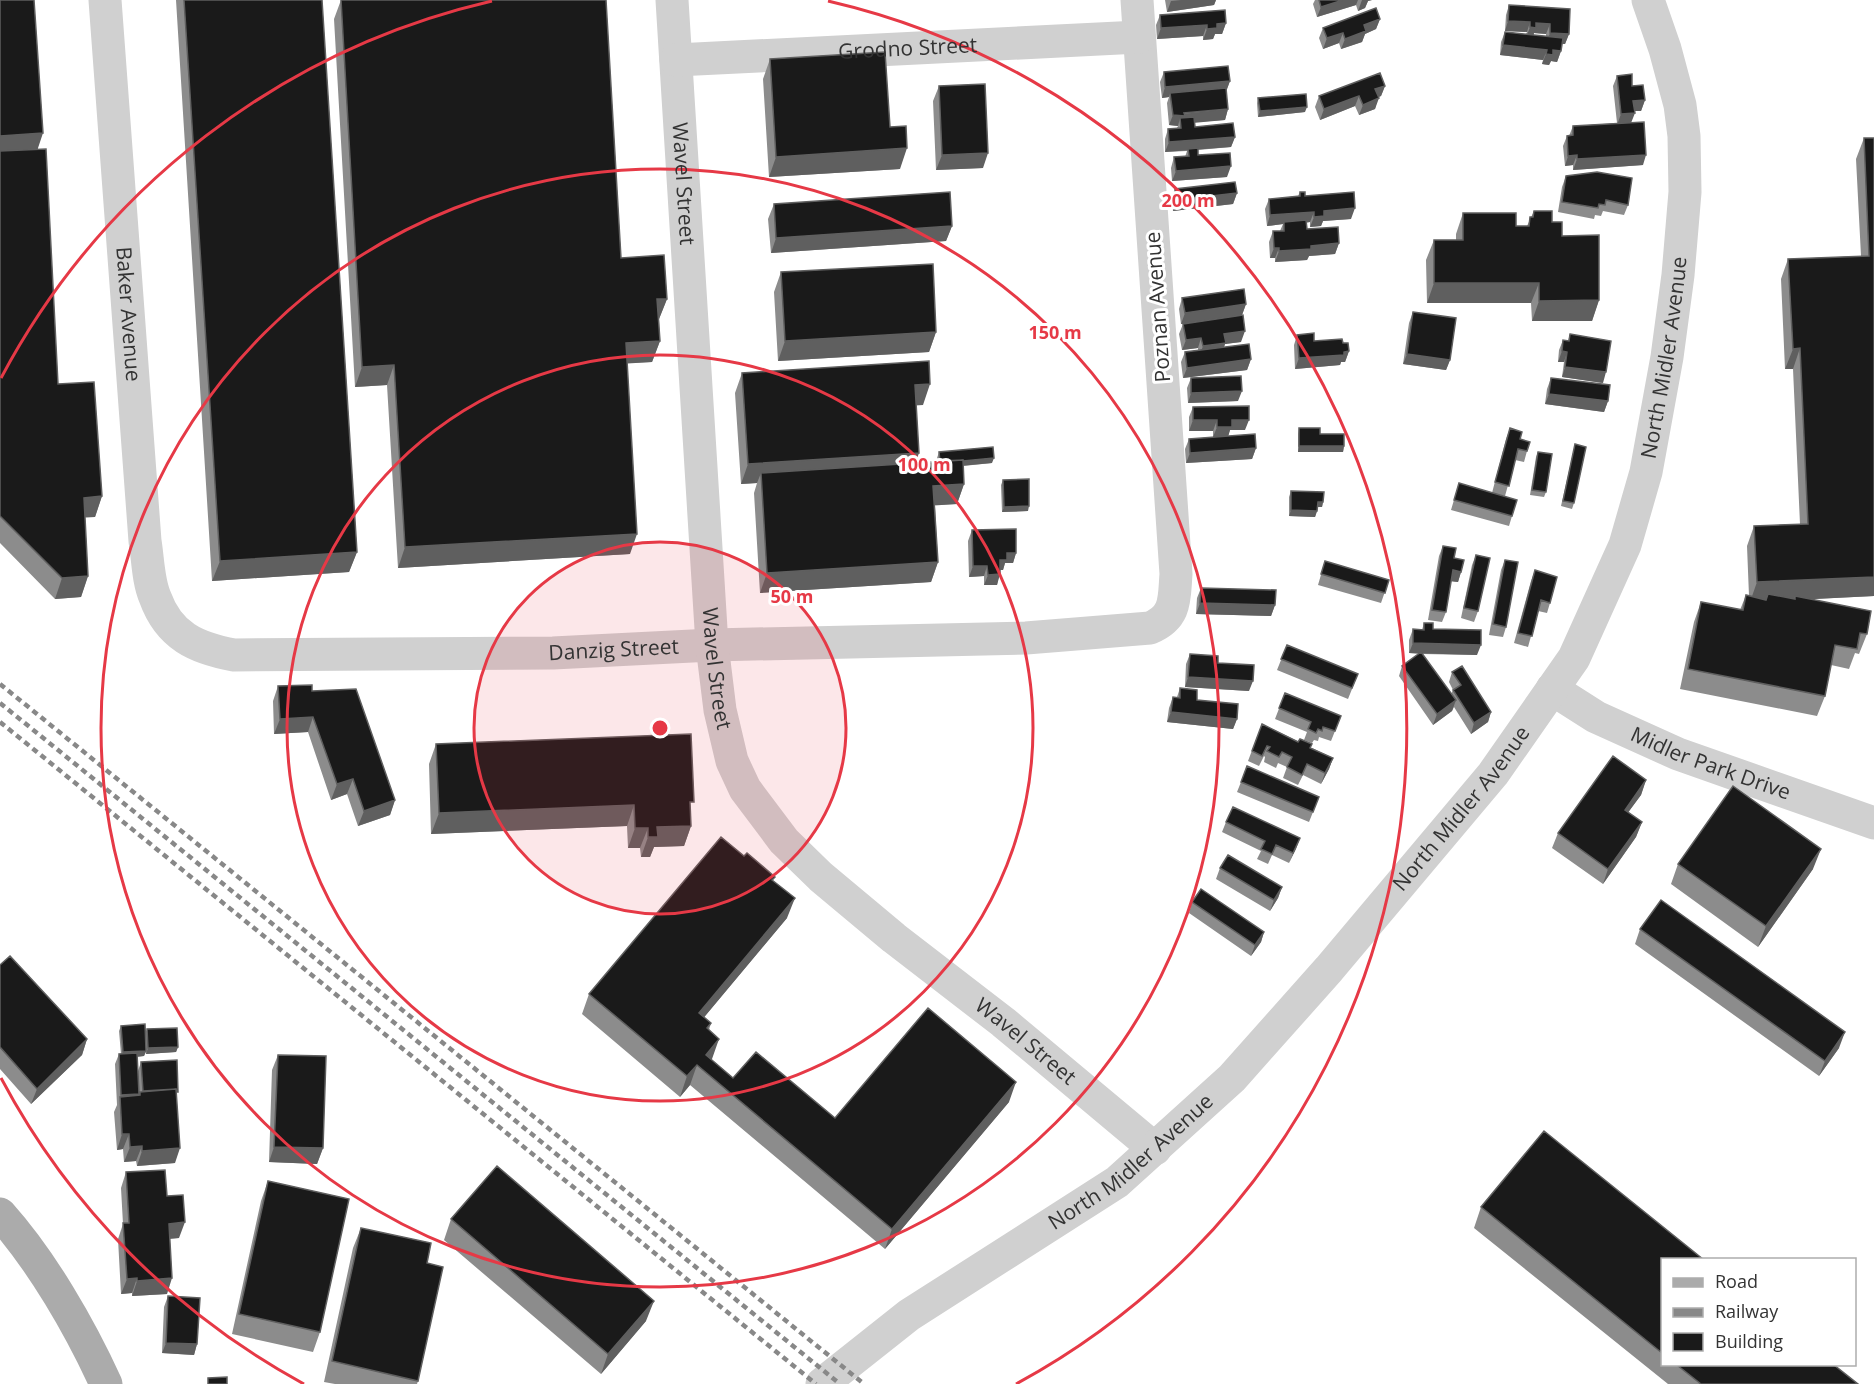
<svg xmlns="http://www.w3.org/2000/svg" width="1874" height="1384" viewBox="0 0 1874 1384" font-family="'Open Sans',sans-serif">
<rect width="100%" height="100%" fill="#fff"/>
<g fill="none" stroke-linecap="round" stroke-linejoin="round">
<g stroke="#d0d0d0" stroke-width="33">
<path id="s1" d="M105 0 145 541C148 559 148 581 155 597 169 636 196 648 234 655L553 653 712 645 1026 638 1150 628C1177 617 1174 598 1176 574L1137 0"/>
<path id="s2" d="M672 0 712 645 720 710 732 761 745 789 784 841 821 877 894 938 1003 1022 1155 1149"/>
<path id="s3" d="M676 60 1139 37"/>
<path id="s4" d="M1552 689 1596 717 1678 754 1874 823"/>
<path id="s5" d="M822 1384 909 1315 1117 1182 1232 1078 1329 969 1493 774 1574 658 1625 545 1646 472 1667 357 1678 275 1685 192 1684 136 1680 105 1665 49 1648 0"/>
</g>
<path stroke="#ababab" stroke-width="33" d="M0 1214C42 1261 80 1327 106 1384"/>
<path stroke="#888" stroke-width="4.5" stroke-dasharray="6 4.5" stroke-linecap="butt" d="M0 684 864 1384
M0 703 840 1384
M0 722 816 1384"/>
</g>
<path fill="#8c8c8c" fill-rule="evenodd" d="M0 0 38 149 58 384 102 496 95 517H85L88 576 81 597 55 599 0 543Z
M176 0H322L357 552 349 572 212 581Z
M341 0H606L621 258 667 299 659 319 660 341 652 362 627 363 630 554 398 568 387 385 355 387 334 19Z
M1165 0H1216L1214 5 1167 12Z
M1315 0H1372L1368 1 1365 8 1358 11 1356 5 1317 17 1313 4Z
M1509 5 1569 34 1565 44H1562L1561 51 1557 62 1551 61 1549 65 1542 64 1543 60 1500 55 1501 42 1505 32 1526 34 1527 32 1505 31 1506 15ZM1534 33 1546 34V36L1534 35Z
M1160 15 1226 23 1222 34H1215L1213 39 1203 40V36L1157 39 1156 25Z
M1380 19 1376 29 1365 34 1362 42 1341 49 1339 43 1323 49 1319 38 1323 28Z
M770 59 890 127 900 169 769 177 763 79Z
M1164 72 1230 81 1226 91 1228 109 1225 120 1195 122V127L1235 137 1231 147 1198 150V155L1227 177 1172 181 1171 168 1174 157H1185L1187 151 1165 152V139L1168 129 1177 128 1178 126 1169 125 1167 103 1169 97 1162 98 1160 82Z
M1617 76 1632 86 1645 100 1641 111H1634L1631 122 1643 165 1573 170V165L1565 166 1563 146 1567 136H1569L1573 126 1617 123 1613 86Z
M939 86 983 168 936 170 933 101Z
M1385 86 1381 96 1378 97 1375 109 1359 115 1355 106 1320 120 1315 107 1319 96Z
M1258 98 1305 112 1258 117 1257 103Z
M1864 138H1874V596L1813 599 1867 634 1859 654 1855 653 1849 669 1831 665 1825 696 1817 716 1680 689 1694 622 1701 602 1740 610 1746 595 1749 596 1747 546 1754 526 1800 524 1793 369H1785L1781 279 1788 259 1861 256 1856 159Z
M1566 176 1628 205 1624 215 1603 211 1601 216 1595 215 1594 219 1558 212 1562 187Z
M1175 189 1237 193 1233 204 1173 211 1171 199Z
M1300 192 1305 196 1351 219 1323 221 1321 226 1310 227V222L1306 223 1307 229 1339 243 1335 254 1309 256 1307 260 1275 262V258H1270L1269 242 1273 231H1280L1283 224 1267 226 1265 209 1269 199 1298 196Z
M774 204 952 226 946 241 771 253 768 219Z
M1534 211 1552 222 1562 236 1599 300 1592 321H1532L1531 303H1427L1426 260 1434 240H1456V234L1463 213 1516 226H1527Z
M781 272 936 332 929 352 778 361 774 292Z
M1182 298 1246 304 1242 315 1181 324 1179 309Z
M1413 312 1450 360 1446 370 1403 364 1409 323Z
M1183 324 1241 342 1225 344 1224 347 1251 359 1247 370 1183 378 1181 362 1185 352 1198 350V348L1182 350 1179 334Z
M1570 334 1603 383 1562 377 1564 362H1558L1559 350 1563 340 1568 341Z
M1297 335 1314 341 1343 343 1349 351 1345 362H1341L1340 365 1295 369 1294 345Z
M742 373 923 405H916L915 463 937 462V458L939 452 992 463 963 466 964 484 957 504 935 505 938 562 931 582 760 593 754 493 757 483 741 484 735 393Z
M1191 378 1238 401 1188 403 1187 388Z
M1551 378 1608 401 1604 412 1545 404 1547 389Z
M1193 407 1245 430H1230L1228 436 1256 448 1252 459 1186 463 1185 449 1189 439 1213 437V431H1189V417Z
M1299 428 1320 434 1344 446 1343 452H1298V434Z
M1510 428 1520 439 1527 451 1524 462 1515 460 1505 496 1492 493 1506 439Z
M1575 444 1574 503 1572 509 1561 506Z
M1538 452 1546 492 1544 497 1530 495 1536 457Z
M1003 480 1028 511 1002 512 1001 485Z
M1459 483 1512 516 1509 526 1451 510Z
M1291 491 1323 502 1322 507H1318L1317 511 1315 517 1289 516V497Z
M972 530 1016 553 1013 563H1005L1003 570H1000L997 585H984V576L969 577 968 541Z
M1443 546 1454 558 1461 572 1458 582 1451 581 1446 612 1442 622 1428 620 1439 556Z
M1476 555 1478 611 1474 622 1461 618 1472 565Z
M1505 560 1506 627 1503 637 1489 635 1501 570Z
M1325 561 1389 580 1381 603 1318 585Z
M1535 570 1550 603 1547 613 1538 611 1528 647 1514 643 1531 581Z
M1201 588 1275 605 1271 616 1196 614 1197 598Z
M1424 623 1433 629 1477 655 1422 654 1451 694 1453 690 1449 682 1452 672 1491 712 1488 722 1471 734 1454 707 1452 711 1433 725 1399 676 1402 666 1420 654 1409 653V640L1413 629 1422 630Z
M1287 645 1358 674 1348 699 1277 670Z
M1190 654 1218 663 1249 691 1185 687 1186 664Z
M278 686 312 691 395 800 390 815 358 826 347 794 331 800 308 732 274 734 273 701Z
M1180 688 1197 700 1237 719 1233 729 1167 722 1169 708 1173 697H1177Z
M1285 693 1341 716 1331 741 1319 737 1318 741 1314 740 1312 743 1304 740 1307 732 1275 719Z
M1262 724 1333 758 1329 769 1321 784 1303 775 1298 785 1283 778 1287 767 1278 763 1276 768 1264 762 1265 757 1264 756 1259 766 1248 761Z
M436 744 691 810V826L684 846 654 847 650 857H641L640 848H628L627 826 431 834 429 764Z
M1646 780 1641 795 1628 812 1642 822 1636 837 1603 884 1552 848 1558 833Z
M1241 782 1319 797 1309 822 1237 792Z
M1226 822 1300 838 1289 863 1272 855 1268 864 1257 859 1261 851 1222 832Z
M744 856 775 877 773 880 787 918 704 1017 711 1023 709 1030 712 1060 733 1078 835 1118 1009 1102 885 1249 690 1085 680 1097 582 1014 589 994Z
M1678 864 1813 869 1758 947 1671 884Z
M1220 868 1282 887 1278 898 1270 911 1216 879Z
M1192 902 1264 932 1261 942 1251 956 1189 913Z
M1640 929 1839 1048 1819 1076 1635 944Z
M0 965 87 1039 82 1055 31 1104 0 1069Z
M121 1026 145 1034 147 1029 178 1047 176 1052 146 1054V1052L144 1056 137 1057 138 1071 141 1062 177 1096 175 1163 137 1166 136 1161 124 1162 123 1149 117 1150 114 1112 117 1105 115 1064 119 1054H121L119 1031Z
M278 1055 323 1148 317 1164 269 1162 272 1070Z
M126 1172 167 1196 179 1238 170 1239 167 1294 132 1296V1293L121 1294 118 1239 123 1224 121 1188Z
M268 1181 320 1332 313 1352 232 1334 261 1201Z
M1481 1207 1662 1260V1365H1834L1858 1384H1668L1474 1228Z
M451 1219 646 1321 601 1374 444 1240Z
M361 1228 427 1263 418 1381 417 1384H335L324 1382 353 1248Z
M168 1296 197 1344 194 1355 162 1353 164 1307Z"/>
<path fill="#5f5f5f" d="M1181 0H1216L1214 5 1167 12 1171 1Z
M1343 0H1358L1356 5 1317 17 1321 7Z
M1362 0H1372L1368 1 1365 8 1358 11Z
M1380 19 1376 29 1365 34 1362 42 1341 49 1345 39 1364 25Z
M1508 21 1530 22 1527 32 1505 31Z
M1226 23 1222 34H1215L1213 39 1203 40 1207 29 1217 24Z
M1536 23 1550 24 1546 34 1534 33 1532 38H1526L1530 27Z
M1207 25 1203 36 1157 39 1161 28Z
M1343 33 1339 43 1323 49 1327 38Z
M1550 33 1569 34 1565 44 1546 43Z
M1503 45 1547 50 1543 60 1500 55Z
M1553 50 1561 51 1557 62 1551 61 1549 65 1542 64 1546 54Z
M1230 81 1226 92 1170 93 1169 97 1162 98 1165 87Z
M1385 86 1381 96 1372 100 1375 89Z
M1359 96 1355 106 1320 120 1324 109Z
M1379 98 1375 109 1359 115 1363 105Z
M1645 100 1641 111H1630L1633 101Z
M1307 107 1305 112 1258 117 1260 111Z
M1228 109 1225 120 1182 124 1180 118 1178 126 1169 125 1173 115Z
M1635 113 1631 123 1617 125 1621 114Z
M43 133 36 154 0 156V136Z
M1235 137 1231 147 1165 152 1169 142Z
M907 148 900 169 769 177 776 157Z
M988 153 983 168 936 170 942 155Z
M1577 155 1573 165 1565 166 1568 156Z
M1646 155 1643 165 1573 170 1577 159Z
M1231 166 1227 177 1172 181 1176 171Z
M1237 193 1233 204 1173 211 1177 200Z
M1355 208 1351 219 1323 221 1321 226 1310 227 1314 217 1324 211Z
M1314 212 1310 222 1284 224V222L1283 224 1267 226 1270 215Z
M952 226 946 241 771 253 776 238Z
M1339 243 1335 254 1309 256 1307 260 1275 262 1279 251 1311 246Z
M1274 248H1279L1275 258H1270Z
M1434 283H1539L1531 303H1427Z
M657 299H667L659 319H650Z
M1599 300 1592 321H1532L1539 301Z
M1246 304 1242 315 1181 324 1185 313Z
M1245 331 1241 342 1225 344 1222 353 1199 357 1203 346 1224 334Z
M936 332 929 352 778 361 785 341Z
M1201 338 1198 348 1182 350 1186 340Z
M660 341 652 362 619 364 626 343Z
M1800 348 1793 369H1785L1793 349Z
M1349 351 1345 362H1341L1340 365 1295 369 1299 358Z
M1562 351 1567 352 1564 362H1558Z
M1407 354 1450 360 1446 370 1403 364Z
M1251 359 1247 370 1183 378 1187 368Z
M394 365 387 385 355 387 362 367Z
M1565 367 1606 372 1603 383 1562 377Z
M930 384 923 405 907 406 915 385Z
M1242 391 1238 401 1188 403 1191 393Z
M1549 394 1608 401 1604 412 1545 404Z
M1193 420H1217L1213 431H1189Z
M1232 420H1249L1245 430H1230L1228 437H1213L1217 427Z
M1299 446H1344L1343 452H1298Z
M1256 448 1252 459 1186 463 1190 453Z
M919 453 912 473H761L757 483 741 484 748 464Z
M994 458 992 463 938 468 940 463Z
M964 484 957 504 926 506 933 486Z
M102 496 95 517 77 518 84 498Z
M1318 502H1323L1322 507H1316Z
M1029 506 1028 511 1002 512 1004 507Z
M1291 510 1317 511 1315 517 1289 516Z
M637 534 630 554 398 568 405 547Z
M357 552 349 572 212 581 220 561Z
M1007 553H1016L1013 563H1005L1003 570H996L1000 560Z
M938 562 931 582 760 593 767 573Z
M973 566H987L984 576 969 577Z
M1453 570 1461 572 1458 582 1449 581Z
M1000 574 997 585H984L988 575Z
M88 576 81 597 55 599 62 578Z
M1874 577V596L1795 600V596L1794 600 1768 594 1765 601 1750 602 1757 582Z
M1200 603 1275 605 1271 616 1196 614Z
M1413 643 1481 645 1477 655 1409 653Z
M1188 677 1253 681 1249 691 1185 687Z
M1456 700 1452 711 1433 725 1437 714Z
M1171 712 1237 719 1233 729 1167 722Z
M1491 712 1488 722 1471 734 1474 723Z
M313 717 308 732 274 734 280 719Z
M1333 758 1329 769 1321 784 1325 773Z
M353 779 347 794 331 800 337 784Z
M1646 780 1641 795 1619 825 1625 810Z
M395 800 390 815 358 826 364 811Z
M634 805 627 826 431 834 439 813Z
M1642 822 1636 837 1603 884 1608 869Z
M691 826 684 846 654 847 650 857H641L648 837 657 827Z
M635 828H648L640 848H628Z
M1300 838 1296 849 1289 863 1293 853Z
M1821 849 1813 869 1758 947 1766 926Z
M1282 887 1278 898 1270 911 1274 900Z
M795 898 787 918 691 1033 699 1013Z
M1264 932 1261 942 1251 956 1255 945Z
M1845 1032 1839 1048 1819 1076 1825 1061Z
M87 1039 82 1055 31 1104 37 1089Z
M719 1039 712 1059 703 1070 706 1055Z
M178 1047 176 1052 146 1054 148 1048Z
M146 1051 144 1056 121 1058 123 1052Z
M697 1065 690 1085 680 1097 687 1076Z
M1016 1082 1009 1102 885 1249 892 1229Z
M122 1134H129L123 1149 117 1150Z
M142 1146 136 1161 124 1162 130 1147Z
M274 1147 323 1148 317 1164 269 1162Z
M180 1148 175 1163 137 1166 142 1151Z
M185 1222 179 1238 163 1239 169 1224Z
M137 1278 132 1293 121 1294 127 1279Z
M172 1278 167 1294 132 1296 137 1281Z
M654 1301 646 1321 601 1374 608 1354Z
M166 1343 197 1344 194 1355 162 1353Z"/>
<path fill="#1a1a1a" stroke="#5f5f5f" stroke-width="1.5" d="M0 0H34L43 133 0 136Z
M184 0H322L357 552 220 561Z
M341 0H606L621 258 664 255 667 299H657L660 341 626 343 637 534 405 547 394 365 362 367Z
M1319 0H1343L1321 7Z
M1509 5 1570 9 1569 34 1550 33V24L1536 23V28L1530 27V22L1508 21Z
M1376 8 1380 19 1364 25 1366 31 1345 39 1343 33 1327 38 1323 28Z
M1225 10 1226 23 1217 24V28L1207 29V25L1161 28 1160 15Z
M1505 32 1563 38 1561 51 1553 50V55L1546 54 1547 50 1503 45Z
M885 52 890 127 906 126 907 148 776 157 770 59Z
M1228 66 1230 81 1165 87 1164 72Z
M1380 73 1385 86 1375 89 1379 98 1363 105 1359 96 1324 109 1319 96Z
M1632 74V86L1643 85 1645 100 1633 101 1635 113 1621 114 1617 76Z
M985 84 988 153 942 155 939 86Z
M1226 88 1228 109 1184 113 1185 116 1173 115 1170 93Z
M1306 94 1307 107 1260 111 1258 98Z
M1194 117 1195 127 1233 123 1235 137 1169 142 1168 129 1181 128 1180 118Z
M1644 122 1646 155 1577 159V155L1568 156 1567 136 1573 135V126Z
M1864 138H1874V577L1757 582 1754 526 1808 524 1800 348 1793 349 1788 259 1869 256Z
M1198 148V155L1230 153 1231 166 1176 171 1174 157 1189 156 1188 149Z
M46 149 58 384 94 382 102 496 84 498 88 576 62 578 0 516V151Z
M1597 172 1632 178 1628 205 1606 200 1605 205 1599 204 1598 208 1562 202 1566 176Z
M1235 182 1237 193 1177 200 1175 189Z
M950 192 952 226 776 238 774 204Z
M1300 192H1305V196L1354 192 1355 208 1324 211V216L1314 217V212L1270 215 1269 199 1300 196Z
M1534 211H1552V222H1562V236L1599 235V300L1539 301V283H1434V240H1463V213H1516V226H1529L1530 217H1533Z
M1306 220 1307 229 1338 227 1339 243 1311 246V249L1279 251V248H1274L1273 231H1284V222Z
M933 264 936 332 785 341 781 272Z
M1244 289 1246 304 1185 313 1182 298Z
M1413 312 1456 318 1450 360 1407 354Z
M1243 315 1245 331 1224 334 1226 343 1203 346 1201 338 1186 340 1183 324Z
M1314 333V341L1342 339 1343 343H1348L1349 351 1344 352V355L1299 358 1297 335Z
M1570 334 1611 341 1606 372 1565 367 1567 352 1562 351 1563 340 1569 341Z
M1249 344 1251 359 1187 368 1185 352Z
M929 361 930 384 915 385 919 453 748 464 742 373Z
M1241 376 1242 391 1191 393V378Z
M1551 378 1610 385 1608 401 1549 394Z
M1249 406V420H1232V427H1217V420H1193V407Z
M1299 428H1320V434H1344V446H1299Z
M1510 428 1522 432 1520 439 1530 442 1527 451 1518 449 1509 486 1495 482Z
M1255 434 1256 448 1190 453 1189 439Z
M1575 444 1586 447 1574 503 1563 501Z
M993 447 994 458 963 461V460L940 461 939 452Z
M1538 452 1552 454 1546 492 1532 490Z
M963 460 964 484 933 486 938 562 767 573 761 473Z
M1029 479V506L1004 507 1003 480Z
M1459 483 1517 500 1512 516 1454 500Z
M1291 491 1324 492 1323 502H1318L1317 511 1291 510Z
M1016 529V553H1007V560H1000V574L988 575 987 566H973L972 530Z
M1443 546 1456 548 1454 558 1464 560 1461 572 1453 570 1446 612 1432 610Z
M1476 555 1490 558 1478 611 1464 608Z
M1505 560 1518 562 1506 627 1493 624Z
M1325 561 1389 580 1385 593 1321 574Z
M1535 570 1557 577 1550 603 1541 600 1532 636 1518 633Z
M1201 588 1276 590 1275 605 1200 603Z
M1768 594 1795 599V596L1871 611 1867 634 1860 633 1857 649 1835 645 1825 696 1688 669 1701 602 1743 610 1746 595 1766 600Z
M1424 623H1433V629L1481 630V645L1413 643V629L1424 630Z
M1287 645 1358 674 1352 688 1281 659Z
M1421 652 1456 700 1437 714 1402 666Z
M1190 654 1218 656V663L1254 665 1253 681 1188 677Z
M1462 666 1491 712 1474 723 1453 690 1461 685 1452 672Z
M312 685V691L356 689 395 800 364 811 353 779 337 784 313 717 280 719 278 686Z
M1180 688 1197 690V700L1238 704 1237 719 1171 712 1173 697 1180 698Z
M1285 693 1341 716 1335 731 1323 727 1322 731 1318 729 1316 733 1308 729 1311 722 1279 708Z
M1262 724 1298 742 1300 739 1312 744 1310 748 1333 758 1325 773 1307 764 1302 775 1287 767 1292 757 1282 752 1279 757 1267 751 1270 747 1267 746 1262 756 1252 751Z
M691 734 694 802H690L691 826 657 827 658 837H648V828H635L634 805 439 813 436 744Z
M1613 756 1646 780 1625 810 1642 822 1608 869 1558 833Z
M1247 766 1319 797 1313 812 1241 782Z
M1733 786 1821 849 1766 926 1678 864Z
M1233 807 1300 838 1293 853 1276 845 1272 854 1261 849 1265 841 1226 822Z
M721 837 744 856 747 853 775 877 772 880 795 898 699 1013 711 1023 707 1028 719 1039 706 1055 733 1078 756 1052 835 1118 928 1008 1016 1082 892 1229 697 1065 687 1076 589 994Z
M1228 855 1282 887 1274 900 1220 868Z
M1201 889 1264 932 1255 945 1192 902Z
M1661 900 1845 1032 1825 1061 1640 929Z
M10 956 87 1039 37 1089 0 1047V965Z
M145 1024 146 1051 123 1052 121 1026Z
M177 1028 178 1047 148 1048 147 1029Z
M137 1053 139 1094 121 1095 119 1054Z
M278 1055 326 1056 323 1148 274 1147Z
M177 1060 178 1092H177L176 1089 143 1091 141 1062Z
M176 1089 180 1148 142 1151V1146L130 1147 129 1134H122L120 1097 140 1095V1092Z
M1544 1131 1704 1260H1662V1353L1481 1207Z
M497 1166 654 1301 608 1354 451 1219Z
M165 1170 167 1196 183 1195 185 1222 169 1224 172 1278 137 1281V1278L127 1279 123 1223H129L126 1172Z
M268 1181 349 1199 320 1332 239 1314Z
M361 1228 431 1243 427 1263 443 1267 418 1381 332 1361Z
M168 1296 200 1298 197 1344 166 1343Z
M1677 1365H1834L1858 1384H1701Z
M227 1377V1384H208V1378Z"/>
<circle cx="660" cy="728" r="186" fill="#e63946" fill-opacity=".12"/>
<g fill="none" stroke="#e63946" stroke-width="3">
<circle cx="660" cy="728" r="186"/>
<circle cx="660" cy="728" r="373"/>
<circle cx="660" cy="728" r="559"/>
<path d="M304 1384A746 746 0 0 1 1 1078M1 378A746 746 0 0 1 492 1M828 1A746 746 0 0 1 1016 1384"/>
</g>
<g text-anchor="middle" stroke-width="6" stroke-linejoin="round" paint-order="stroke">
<g font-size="21" fill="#333" stroke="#fff">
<text dy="7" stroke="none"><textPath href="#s3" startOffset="232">Grodno Street</textPath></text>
<text dy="7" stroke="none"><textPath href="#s2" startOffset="184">Wavel Street</textPath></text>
<text transform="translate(1158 307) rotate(-94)" y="7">Poznan Avenue</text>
<text dy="7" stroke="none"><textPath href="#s1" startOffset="315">Baker Avenue</textPath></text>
<text dy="7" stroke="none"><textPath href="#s5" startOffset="1371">North Midler Avenue</textPath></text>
<text dy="7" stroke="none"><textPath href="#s1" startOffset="1083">Danzig Street</textPath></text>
<text dy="7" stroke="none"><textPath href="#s2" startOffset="670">Wavel Street</textPath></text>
<text dy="7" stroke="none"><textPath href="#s4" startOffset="176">Midler Park Drive</textPath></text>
<text dy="7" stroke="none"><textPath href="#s5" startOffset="867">North Midler Avenue</textPath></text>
<text dy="7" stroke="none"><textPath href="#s2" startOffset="1174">Wavel Street</textPath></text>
<text dy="7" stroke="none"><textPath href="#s5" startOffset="381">North Midler Avenue</textPath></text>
</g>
</g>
<circle cx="660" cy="728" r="9" fill="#e63946" stroke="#fff" stroke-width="3"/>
<g font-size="18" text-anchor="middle" font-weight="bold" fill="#e63946" stroke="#fff" stroke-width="6" stroke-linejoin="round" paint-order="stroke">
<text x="1188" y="207">200 m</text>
<text x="1055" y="339">150 m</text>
<text x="924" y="471">100 m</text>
<text x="792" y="603">50 m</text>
</g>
<rect x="1661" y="1258" width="195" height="108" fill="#ffffff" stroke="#adadad" stroke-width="1.5"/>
<rect x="1673" y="1278" width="30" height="9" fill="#ababab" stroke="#adadad" stroke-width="1.5"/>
<text x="1715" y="1288" font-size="18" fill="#333333">Road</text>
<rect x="1673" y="1308" width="30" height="9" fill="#888888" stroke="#adadad" stroke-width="1.5"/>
<text x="1715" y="1318" font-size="18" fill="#333333">Railway</text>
<rect x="1673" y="1333" width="30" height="18" fill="#1a1a1a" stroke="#adadad" stroke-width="1.5"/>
<text x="1715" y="1348" font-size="18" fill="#333333">Building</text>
</svg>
